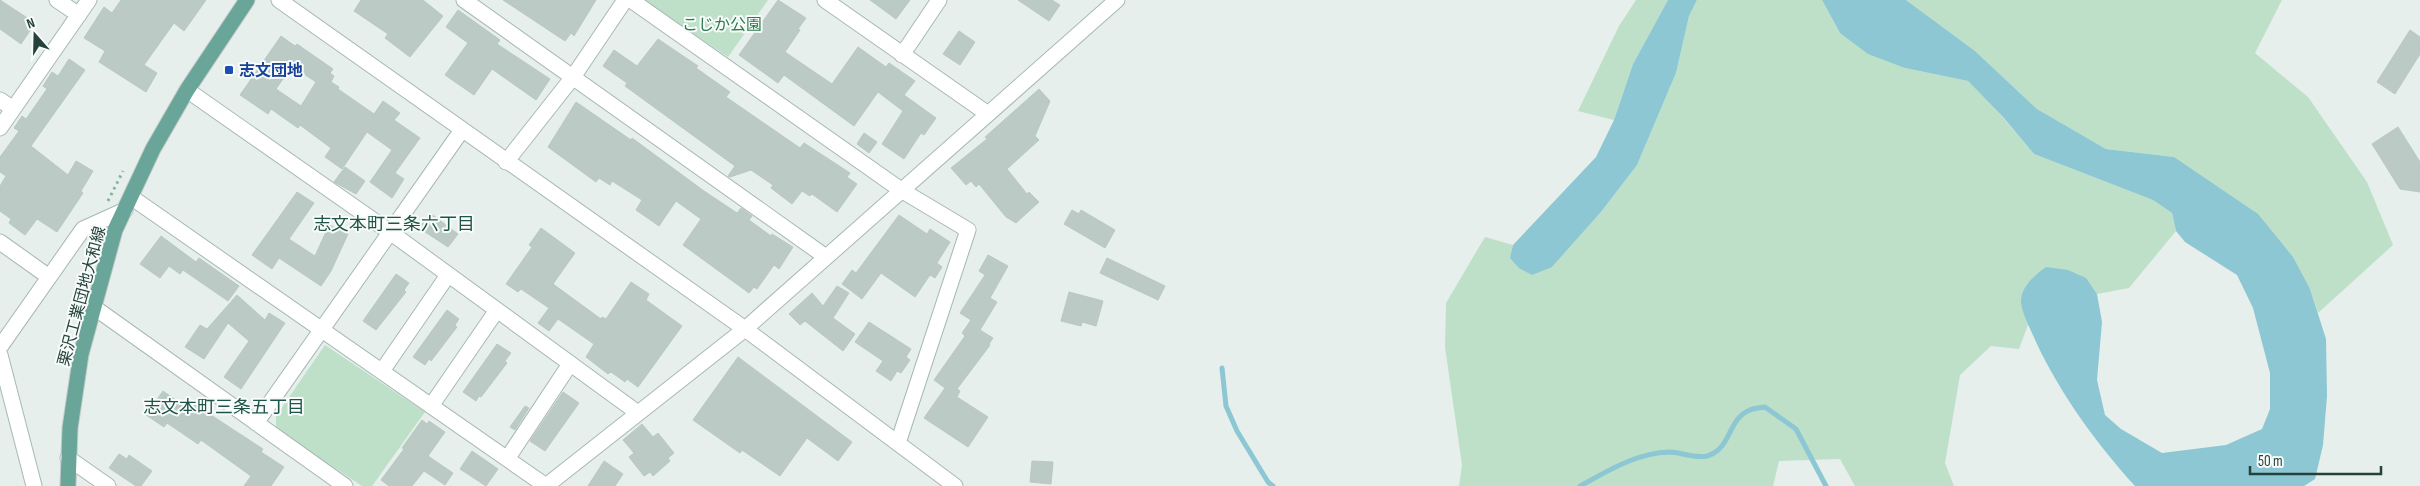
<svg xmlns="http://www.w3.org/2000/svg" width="2420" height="486" viewBox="0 0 2420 486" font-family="'Sofia Sans Condensed','Noto Sans JP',sans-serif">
<rect width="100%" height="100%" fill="#e6efeb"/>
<path fill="#bee0c9" d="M643 0H768L728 57Z
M1636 0H1668L1633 64 1614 120 1578 111 1619 26Z
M1697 0H1822L1840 33 1905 68 1968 81 1999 113 2034 154 2153 200 2172 213 2176 231 2129 288 2097 294 2085 278 2021 302 2028 325 2019 349 1991 346 1960 375 1945 463 1954 486H1855L1840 459 1779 461 1773 486H1459L1462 465 1445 347 1446 303 1485 237 1513 245 1511 258 1552 267 1601 212 1637 165 1676 73 1689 16Z
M1906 0H2282L2255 53 2308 97 2367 182 2393 245 2318 313 2310 289 2174 157 2106 149 2037 109 1975 51Z
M325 345 425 412 372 486H362L276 429V416Z"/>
<path fill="#8dc7d4" d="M1668 0H1697L1689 16 1676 73 1637 165 1601 212 1552 267 1532 275 1519 268 1510 258 1513 245 1596 157 1614 120 1633 64Z
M1822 0H1906L1975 51 2037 109 2106 149 2174 157 2258 214 2293 257 2310 289 2326 339 2327 396 2323 445 2315 479 2304 486H2135C2096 443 2061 395 2036 342 2031 330 2023 316 2021 303 2020 287 2035 275 2046 267L2068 270 2086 278 2097 294 2102 322 2097 380 2105 415 2121 429 2162 453 2226 445 2262 429 2270 409V373L2253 308 2237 275 2185 242 2176 231 2172 213 2153 200 2034 154 2003 117 1968 81 1905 68 1868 54 1840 33Z"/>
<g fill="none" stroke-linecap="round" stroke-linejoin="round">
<path stroke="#8dc7d4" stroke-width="5" d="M1222 368 1226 406 1237 431 1268 482 1273 486
M1580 486C1608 471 1636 453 1669 452 1681 452 1694 459 1707 456 1732 449 1727 419 1750 410 1754 408 1760 408 1765 407L1796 429 1826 486"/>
</g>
<path fill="#bbcac4" stroke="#b8c9c2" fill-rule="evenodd" d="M0 0 35 23 21 44 0 29Z
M121 0H206L184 31 174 23 144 65 157 73 146 92 99 62 105 51 84 38 104 7 112 13Z
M361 0H423L443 16 410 57 385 38 388 34 354 11Z
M503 0H596L574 36 571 33 565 41Z
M778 0 806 18 798 29 800 30 785 52 832 84 858 47 886 67 889 63 915 81 904 95 936 118 924 135 921 133 904 159 882 144 903 111 878 92 854 126 784 75 778 83 739 55Z
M870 0H910L896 19Z
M1018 0H1052L1060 5 1049 21Z
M458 10 500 40 497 44 550 79 536 100 492 69 474 95 445 75 468 43 446 27Z
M2410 30 2420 37V54L2395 94 2377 82Z
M959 31 975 42 960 65 943 54Z
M281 36 295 46 297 44 333 69 330 73 334 76 331 82 339 87 338 89 374 114 383 101 400 113 394 120 420 138 395 173 404 179 392 198 370 182 392 150 367 132 342 169 325 157 331 148 300 125 298 128 271 109 268 114 240 95ZM292 66 316 82 301 106 276 89Z
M658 39 698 66 696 68 730 92 726 97 800 148 804 143 850 173 847 177 857 184 837 212 812 194 810 196 802 191 792 204 771 188 773 185 751 170 730 177 728 176 735 166 625 86 627 83 603 66 614 50 637 66Z
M69 59 85 70 31 146 68 175 76 161 93 171 81 191 83 193 57 232 37 219 25 235 9 223 11 219 0 211V186L6 176 0 172V157L19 131 14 128 22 116 26 119 47 89 43 86 52 72 58 76Z
M1039 89 1050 101 1035 136 1039 140 1007 169 1027 194 1029 192 1039 202 1016 223 1006 217 979 184 976 187 971 181 966 185 951 168 987 139 985 137Z
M576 102 631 140 632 138 704 191 737 213 741 208 752 216 749 220 771 236 772 234 793 247 779 269 774 265 757 289 754 287 749 293 683 245 701 219 676 201 659 226 636 210 642 200 612 181 610 185 599 178 596 182 548 147Z
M2398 127 2420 162V192L2400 189 2372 144Z
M864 133 877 142 869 153 857 144Z
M345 167 365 181 356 194 334 182Z
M297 192 314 203 289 239 315 256 329 225 348 234 331 271 321 286 279 258 272 269 252 255Z
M1072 210 1079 214 1081 210 1115 230 1105 248 1064 224Z
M430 213 458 234 448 247 419 228Z
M899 215 927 234 930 229 950 242 937 263 942 267 935 278 930 275 915 297 881 273 862 299 842 284 852 270 856 273Z
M541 228 575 253 553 284 601 319 602 317 606 319 631 282 649 294 646 300 682 326 638 387 627 379 625 382 611 372 608 374 586 357 594 344 558 319 549 331 538 323 549 308 521 289 518 292 506 284 532 247 529 245Z
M161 236 196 262 199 258 239 286 228 301 183 270 180 274 169 266 160 278 140 264Z
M988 255 1008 266 990 298 997 302 980 330 993 338 989 344 990 345 957 389 960 391 957 397 988 417 968 447 924 418 945 388 934 380 965 336 962 333 971 320 960 313 985 275 979 271Z
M1107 258 1165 286 1158 300 1100 273Z
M396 274 409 283 404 290 406 292 376 330 363 321Z
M837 286 849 293 833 318 855 334 843 351 805 321 800 325 789 314 812 293 823 306Z
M1069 292 1103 301 1096 326 1082 322 1081 326 1061 321Z
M237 295 265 320 269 313 285 323 241 389 224 377 249 341 228 323 204 359 185 347 200 325 207 329Z
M447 310 459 319 455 325 457 327 431 361 429 359 425 365 413 357Z
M869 322 911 349 906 357 910 360 901 373 897 371 891 381 876 371 883 361 855 342Z
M497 344 511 353 505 361 507 363 481 397 479 396 476 401 463 392Z
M738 357 852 442 838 461 807 438 780 476 742 450 740 453 693 420Z
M163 391 187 408 191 402 263 449 261 452 284 467 271 486H244L251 476 201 440 198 444 167 423 164 427 146 415Z
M563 392 579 403 545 451 530 441Z
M525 406 529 408 515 430 510 427Z
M422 420 427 424 429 421 445 432 428 456 453 473 445 485 424 471 412 486H389L381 480 404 449 402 448Z
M642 424 653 437 658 433 674 453 668 458 670 461 653 476 650 472 644 476 629 457 634 453 623 440Z
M472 451 498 469 486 486 460 469Z
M119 454 127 459 129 455 152 471 141 486H136L109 468Z
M604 461 623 474 615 486H588Z
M1032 461 1053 462 1051 484 1030 482Z"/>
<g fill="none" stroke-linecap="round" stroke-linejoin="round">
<g stroke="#a8b8b3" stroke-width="17">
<path id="minor" d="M57 0 79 15
M279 0 745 329 955 486
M464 0 826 257
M631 0 901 190 968 230 898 443
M825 0 988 114
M902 55 939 0
M187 90 390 232 638 413
M0 100 13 109
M0 128 89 0
M506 162 573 77 625 0
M131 197 546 486
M0 242 49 277
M95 308 345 486
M0 347 83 229 125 210
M0 355 34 486
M382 371 448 275
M431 406 497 310
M256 423 462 130
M68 458 108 486
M507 459 570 364
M546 486 745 329 1117 0"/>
</g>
<g stroke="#c2cac8" stroke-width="17">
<path id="major" d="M68 486 70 428 81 354 115 230 153 149 187 90 247 0"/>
</g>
<path stroke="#85b3a6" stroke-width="3" stroke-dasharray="2.5 4" stroke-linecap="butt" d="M108 201 123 171"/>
<use href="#minor" stroke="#fff" stroke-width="15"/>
<use href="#major" stroke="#69a598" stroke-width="15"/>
</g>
<rect fill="#1a4fb4" stroke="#f7fbf9" stroke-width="2" x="224" y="65" width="10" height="10" rx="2.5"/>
<g text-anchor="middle" stroke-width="4" stroke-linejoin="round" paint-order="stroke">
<g font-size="16" fill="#2c7a4d" stroke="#f7fbf9">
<text x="722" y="30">こじか公園</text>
</g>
<g font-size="16" font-weight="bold" fill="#164399" stroke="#f7fbf9" text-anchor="start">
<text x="239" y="76">志文団地</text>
</g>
<g font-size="16" fill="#24423b" stroke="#f7fbf9">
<text transform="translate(81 296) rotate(-75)" y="6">栗沢工業団地大和線</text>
</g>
<g font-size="18" fill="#1f5549" stroke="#f7fbf9">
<text x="394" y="230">志文本町三条六丁目</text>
<text x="224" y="413">志文本町三条五丁目</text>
</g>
</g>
<g transform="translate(35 35) rotate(340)" stroke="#f7fbf9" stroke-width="4" paint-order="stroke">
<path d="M0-4L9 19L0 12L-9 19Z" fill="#24423b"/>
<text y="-8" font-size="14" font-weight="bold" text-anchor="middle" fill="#24423b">N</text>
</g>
<path d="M2250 466v8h131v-8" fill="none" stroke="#24423b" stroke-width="2.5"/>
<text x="2258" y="466" font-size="15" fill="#24423b" stroke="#f7fbf9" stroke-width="4" paint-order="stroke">50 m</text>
</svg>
